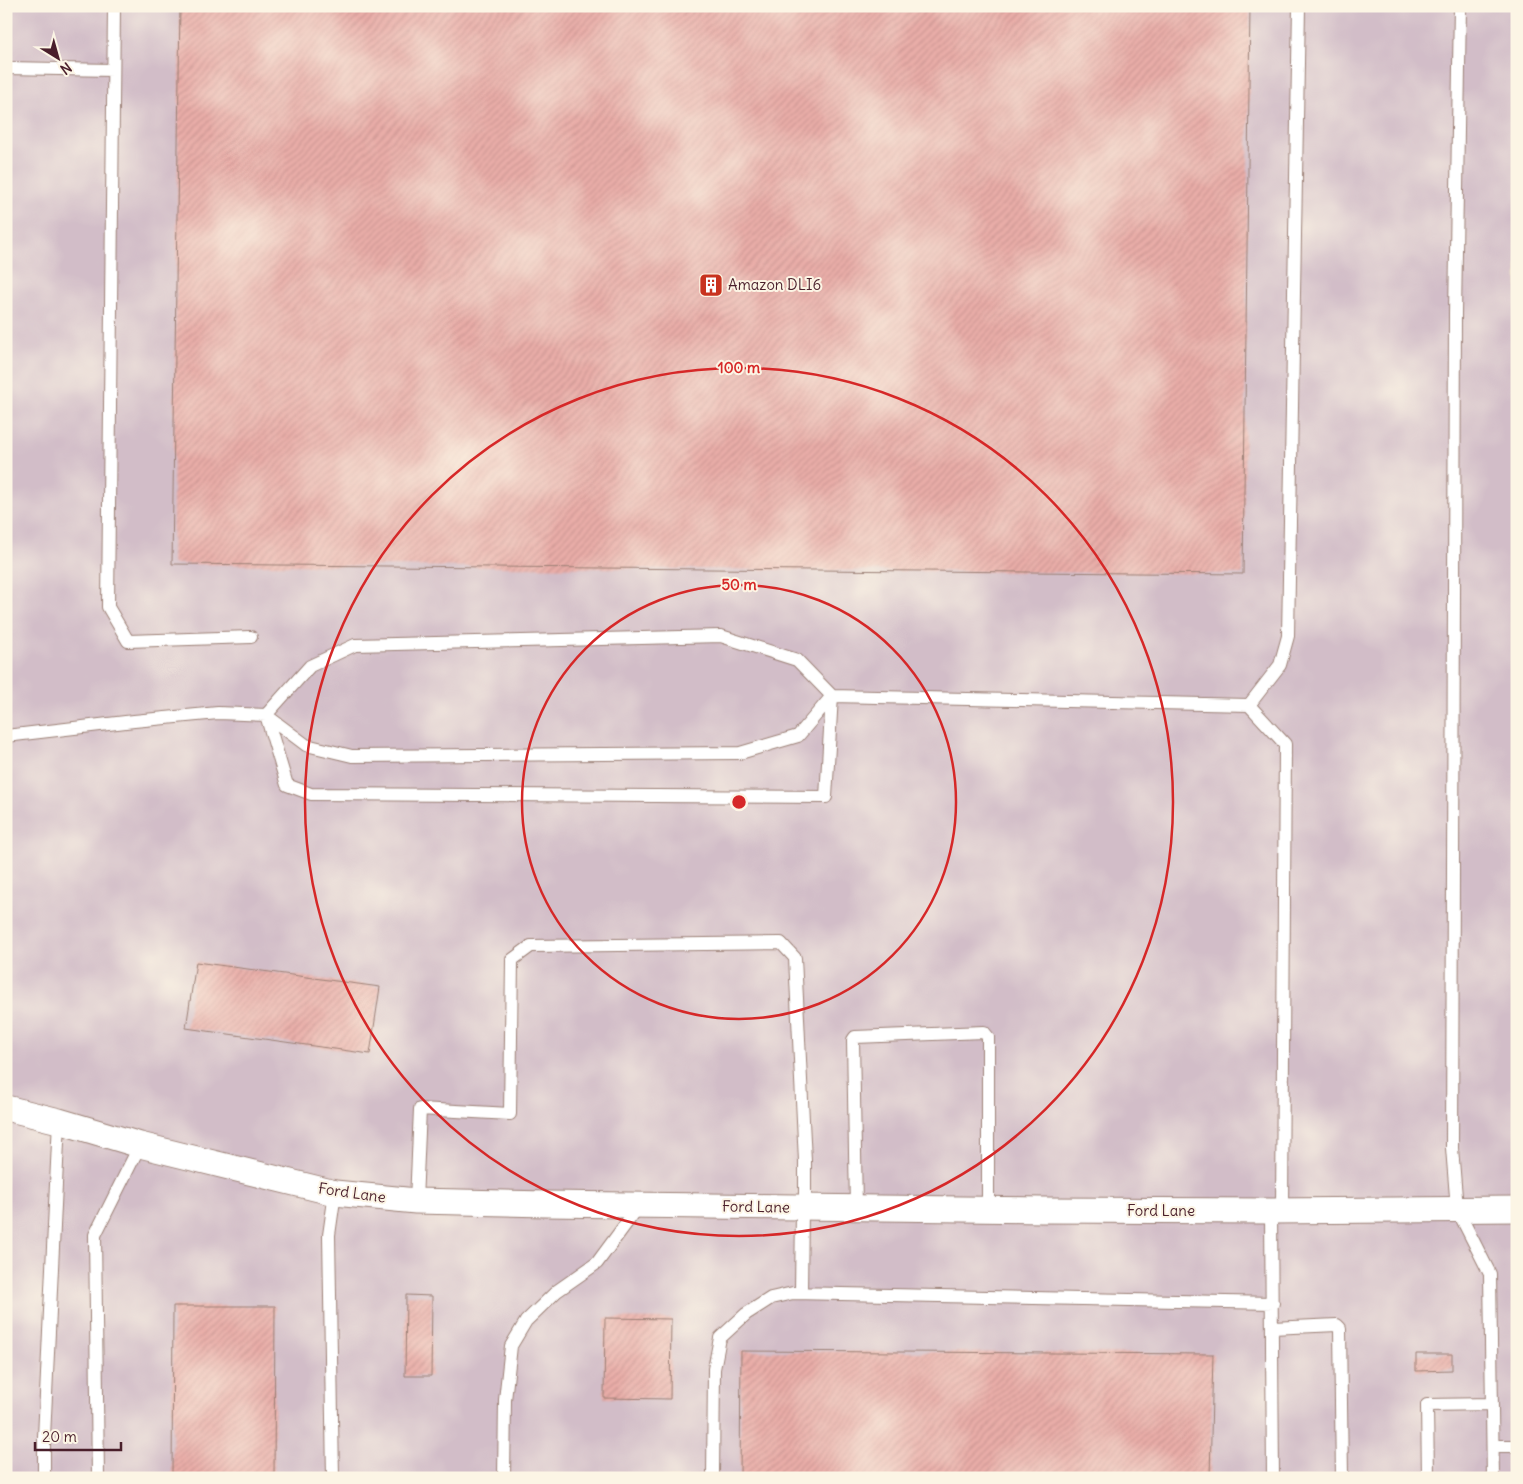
<svg xmlns="http://www.w3.org/2000/svg" width="1523" height="1484" viewBox="0 0 1523 1484" font-family="Delius,sans-serif">
<defs>
<pattern id="building-hatch" width="6" height="6" patternUnits="userSpaceOnUse" patternTransform="scale(1.25)"><rect width="6" height="6" fill="#e9ada8"/><path d="M-1 1l2-2M0 6l6-6M5 7l2-2" fill="none" stroke="#c99491"/></pattern>
</defs>
<rect width="100%" height="100%" fill="#fcf5e5"/>
<filter id="ink" filterUnits="userSpaceOnUse"><feTurbulence type="fractalNoise" baseFrequency=".02" numOctaves="2"/><feDisplacementMap in="SourceGraphic" scale="10" xChannelSelector="R" yChannelSelector="G"/><feConvolveMatrix kernelMatrix="1 2 1 2 8 2 1 2 1" color-interpolation-filters="sRGB"/></filter>
<filter id="wash" filterUnits="userSpaceOnUse"><feTurbulence type="fractalNoise" baseFrequency=".0096" numOctaves="4" result="noise"/><feDisplacementMap in="SourceGraphic" scale="20" xChannelSelector="R" yChannelSelector="G"/><feGaussianBlur stdDeviation="1.12" result="paint"/><feColorMatrix in="noise" values="0 0 0 0 0 0 0 0 0 0 0 0 0 0 0 0 0 1.4 0 .05"/><feComposite in="paint" operator="in"/></filter>
<g filter="url(#wash)">
<rect width="100%" height="100%" fill="#efe2c2"/>
<path fill="#d2bdc8" d="M6 6H1517V1478H6Z"/>
<g id="blocks">
<path fill="url(#building-hatch)" d="M180 6H1250L1243 574 172 564Z
M196 962 380 987 370 1054 186 1028Z
M406 1295 432 1296 431 1376H405Z
M173 1306H275L274 1478H172Z
M605 1318 671 1319 670 1399 604 1398Z
M741 1351 1213 1354 1210 1478H740Z
M1416 1354H1452V1370L1416 1371Z"/>
</g>
</g>
<g filter="url(#ink)">
<use href="#blocks" fill-opacity="0" stroke="#9c8076" stroke-width="1"/>
<g fill="none" stroke-linecap="round" stroke-linejoin="round">
<g stroke="#9c8076" stroke-width="14">
<path id="service" d="M114 6 108 607 128 641 251 637
M1460 6 1455 314 1452 1148 1457 1209 1490 1274 1493 1478
M6 68 113 70
M721 636 797 660 832 696 826 797 311 794 287 785 266 715 310 666 355 645Z
M1249 705 1280 665 1288 636 1299 6
M6 736 134 721 218 713 266 715 306 745 352 756 740 753 798 736 832 696 1249 705 1285 744 1282 1211
M416 1201 420 1109 510 1114 512 960 531 946 781 943 795 958 805 1161V1207
M856 1208 853 1040 855 1037 984 1032 988 1037V1209
M1271 1211 1273 1478
M801 1293 802 1208
M1272 1328 1337 1325 1340 1328 1342 1478
M1493 1446H1517
M44 1478V1437L59 1121
M98 1478 95 1235 140 1145
M333 1478 329 1235 335 1193
M504 1478 505 1400 511 1346 526 1321 557 1291 597 1263 639 1206
M713 1478 714 1369 720 1338 746 1314 771 1298 793 1293 1273 1303
M1428 1478 1427 1405 1492 1404"/>
</g>
<g stroke="#9c8076" stroke-width="27">
<path id="minor" d="M6 1108 59 1121 140 1145 335 1193 416 1201 546 1204 1042 1210 1271 1211 1517 1209"/>
</g>
<use href="#service" stroke="#fff" stroke-width="12"/>
<use href="#minor" stroke="#fff" stroke-width="25"/>
</g>
</g>
<g fill="none" stroke="#d62828" stroke-width="2.5">
<circle cx="739" cy="802" r="217"/>
<circle cx="739" cy="802" r="434"/>
</g>
<defs>
<g id="building-square" transform="scale(1.25)"><rect x="-9" y="-9" width="18" height="18" rx="4" fill="#c8321e" stroke="#fcf5e5"/><path d="M-4-6H4V6H1V3H-1V6H-4ZM-2.5-4.3h1.7v1.8h-1.7ZM.8-4.3h1.7v1.8H.8ZM-2.5-1h1.7V.8h-1.7ZM.8-1h1.7V.8H.8Z" fill="#fff"/></g>
</defs>
<g fill-rule="evenodd">
<use href="#building-square" x="711" y="285"/>
</g>
<g text-anchor="middle" stroke-width="4" stroke-linejoin="round" paint-order="stroke">
<g font-size="15" fill="#4a1f2b" stroke="#fcf5e5" text-anchor="start">
<text x="728" y="290">Amazon DLI6</text>
</g>
<g font-size="15" fill="#4a1f2b" stroke="#fcf5e5">
<text transform="translate(352 1193) rotate(8)" y="5">Ford Lane</text>
<text transform="translate(756 1207) rotate(1)" y="5">Ford Lane</text>
<text x="1161" y="1216">Ford Lane</text>
</g>
</g>
<circle cx="739" cy="802" r="8" fill="#d62828" stroke="#fcf5e5" stroke-width="2.5"/>
<g font-size="15" text-anchor="middle" font-weight="bold" fill="#d62828" stroke="#fcf5e5" stroke-width="4" stroke-linejoin="round" paint-order="stroke">
<text x="739" y="373">100 m</text>
<text x="739" y="590">50 m</text>
</g>
<rect width="1523" height="1484" fill="none" stroke="#fcf5e5" stroke-width="25"/>
<g transform="translate(58 58) rotate(143)" stroke="#fcf5e5" stroke-width="4" paint-order="stroke">
<path d="M0-4L9 19L0 12L-9 19Z" fill="#4a1f2b"/>
<text y="-8" font-size="14" font-weight="bold" text-anchor="middle" fill="#4a1f2b">N</text>
</g>
<path d="M35 1442v8h86v-8" fill="none" stroke="#4a1f2b" stroke-width="2.5"/>
<text x="42" y="1442" font-size="15" fill="#4a1f2b" stroke="#fcf5e5" stroke-width="4" paint-order="stroke">20 m</text>
</svg>
